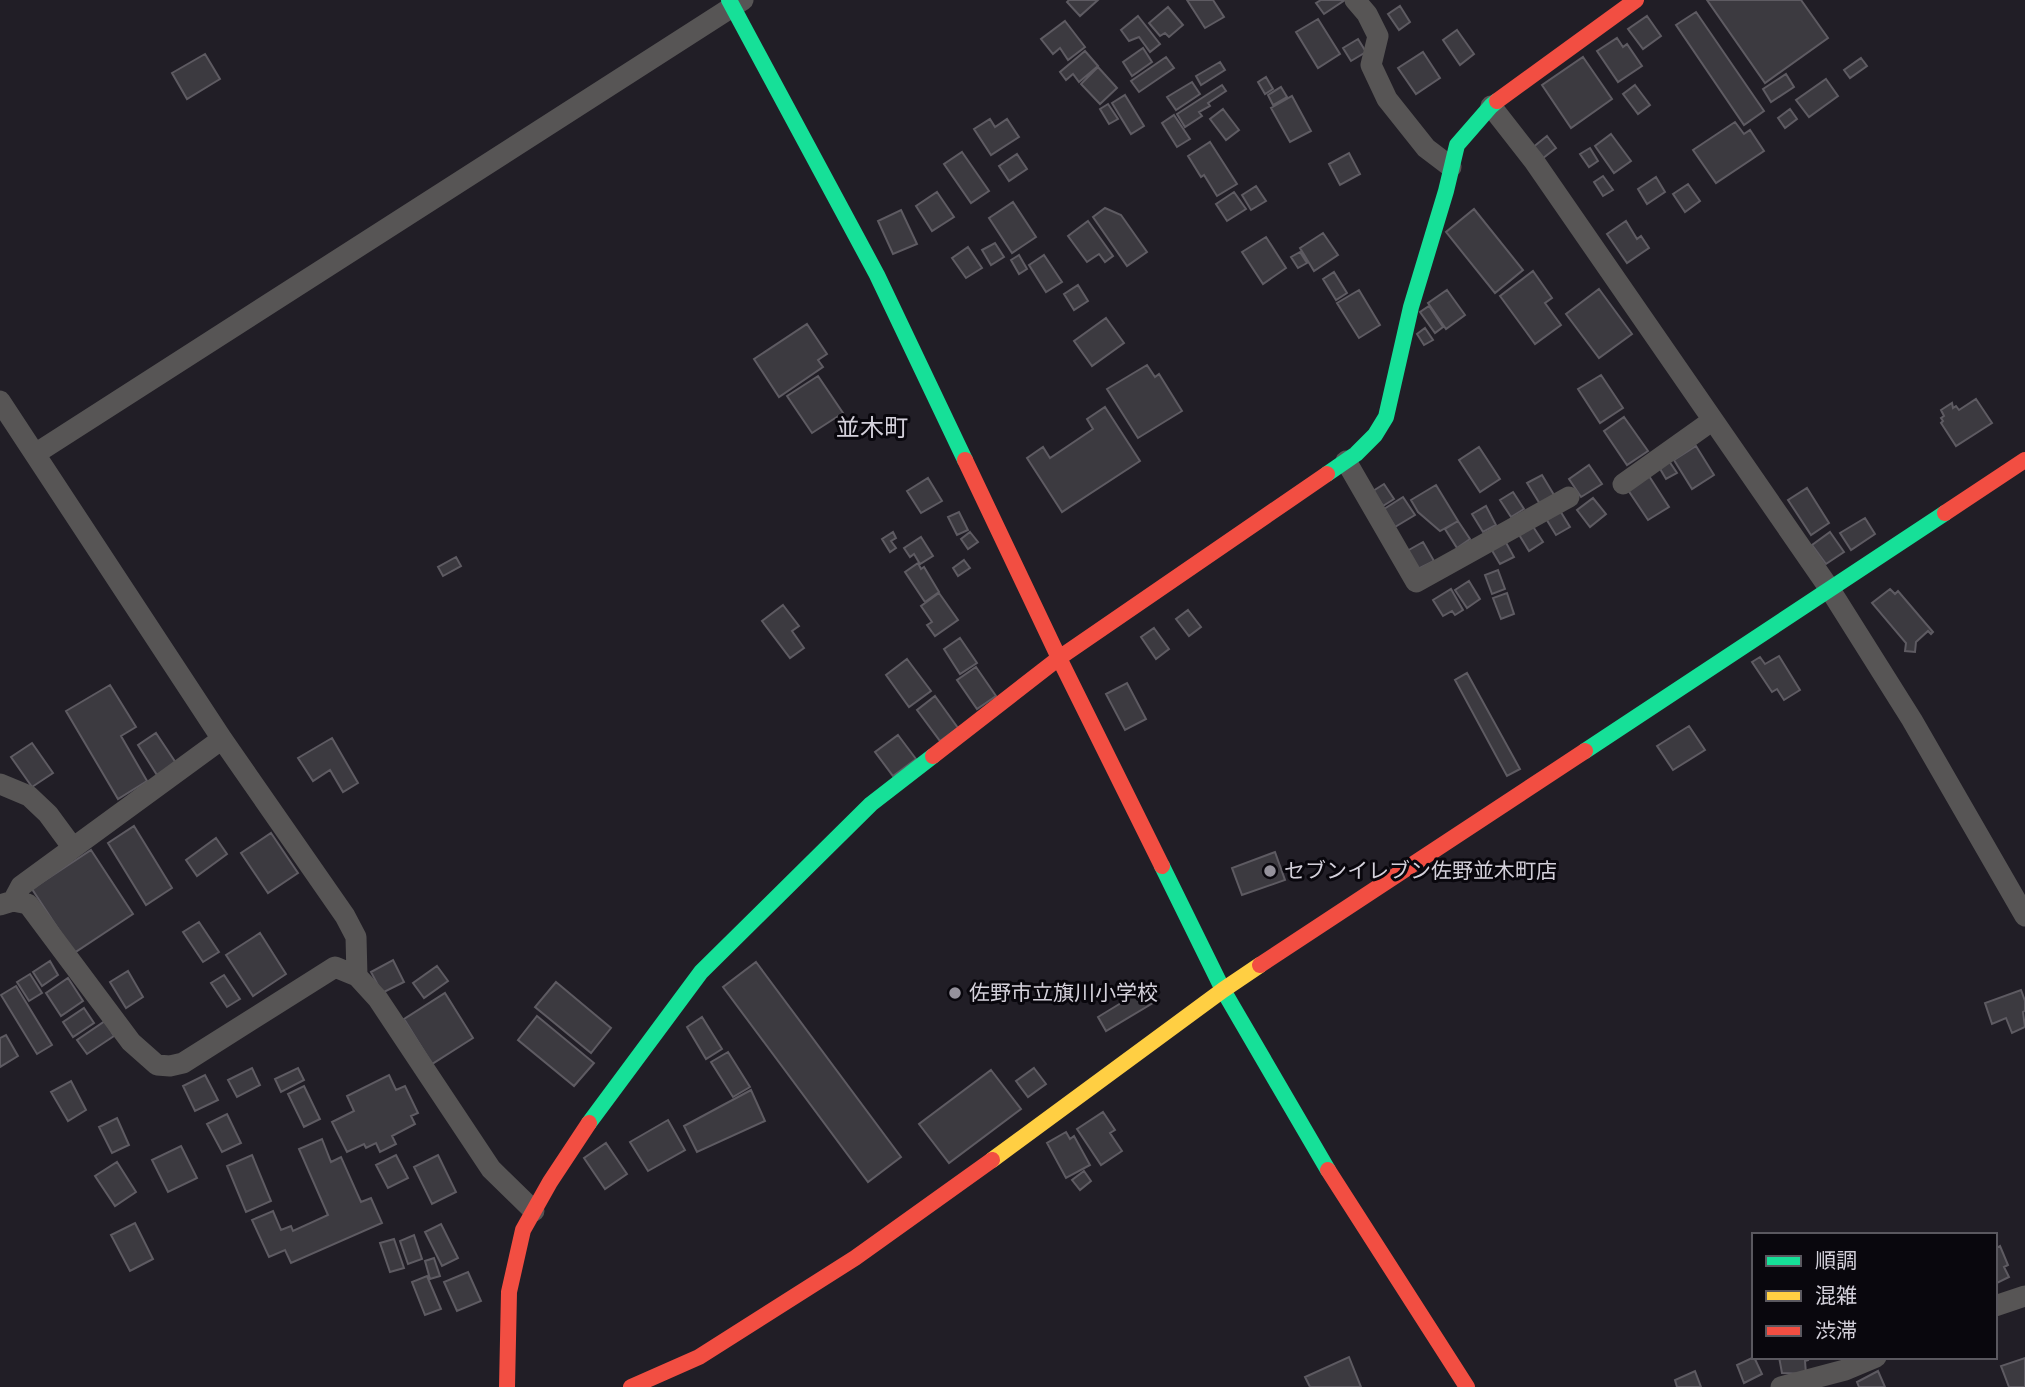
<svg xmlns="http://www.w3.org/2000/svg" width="2025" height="1387" viewBox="0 0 2025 1387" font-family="Lato,'Noto Sans JP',sans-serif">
<rect width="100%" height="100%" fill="#211e26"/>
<path fill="#3c3a40" stroke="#5e5b62" stroke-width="2" d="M1069 0H1098L1080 16 1067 2Z
M1187 0H1213L1224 17 1205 28Z
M1321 0H1345L1324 14 1316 3Z
M1707 0H1801L1828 38 1765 83Z
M1400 6 1410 22 1399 30 1388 14Z
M1168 7 1183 25 1169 37 1165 33 1160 36 1149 23Z
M1696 12 1764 111 1744 125 1676 25Z
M1138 16 1160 44 1150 52 1139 37 1129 41 1121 30Z
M1647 16 1661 36 1643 49 1628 29Z
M1318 19 1340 54 1318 68 1296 32Z
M1065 21 1085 47 1068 60 1060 48 1053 54 1041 39Z
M1457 30 1474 54 1460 65 1443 40Z
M1617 38 1623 47 1627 44 1642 66 1618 82 1597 51Z
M1358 39 1366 52 1351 61 1343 48Z
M1143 48 1152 62 1132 76 1123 62Z
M1085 51 1098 66 1079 82 1073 74 1066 80 1060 72Z
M1423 52 1440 78 1416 94 1398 68Z
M205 54 220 79 187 99 172 73Z
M1166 57 1174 68 1139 92 1131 81Z
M1583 57 1612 99 1571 128 1542 85Z
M1861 58 1867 66 1850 78 1844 70Z
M1220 62 1225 70 1201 85 1196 76Z
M1098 67 1117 88 1100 104 1081 84Z
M1786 74 1794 87 1771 102 1763 89Z
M1266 77 1273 89 1265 94 1258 82Z
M1826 79 1838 96 1809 117 1796 100Z
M1192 82 1200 94 1176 110 1167 97Z
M1222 85 1226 91 1208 103 1210 106 1199 112 1202 116 1185 127 1177 114Z
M1635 85 1650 105 1638 114 1623 94Z
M1281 87 1287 97 1273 105 1268 95Z
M1125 95 1144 126 1131 134 1112 103Z
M1292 96 1311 131 1290 142 1271 108Z
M1108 104 1118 119 1109 124 1100 109Z
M1223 109 1239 130 1226 140 1210 119Z
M1790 109 1797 119 1785 128 1778 118Z
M1174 115 1190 139 1177 147 1162 123Z
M990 119 995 127 1007 119 1019 137 991 155 974 129Z
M1735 122 1744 134 1750 130 1764 151 1716 183 1693 150Z
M1611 134 1631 161 1614 173 1595 146Z
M1547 136 1556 148 1542 159 1532 148Z
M1210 142 1237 184 1217 196 1204 175 1201 177 1188 156Z
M1590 148 1598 161 1589 167 1580 154Z
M962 152 989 191 971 203 944 164Z
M1349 153 1360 174 1340 185 1329 164Z
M1017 154 1027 169 1009 181 999 166Z
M1603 176 1613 190 1603 196 1594 182Z
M1656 177 1665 192 1647 204 1638 189Z
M1688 184 1700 201 1685 212 1673 194Z
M1256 186 1266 201 1251 210 1242 195Z
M937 192 954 217 932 231 916 206Z
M1234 192 1246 209 1227 221 1216 204Z
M1013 202 1036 237 1012 253 989 218Z
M1105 208 1121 215 1147 252 1127 266 1093 217Z
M1474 209 1523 270 1495 293 1446 232Z
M901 210 917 244 893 254 878 221Z
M1088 221 1113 256 1105 262 1099 254 1087 262 1068 236Z
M1626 221 1637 239 1641 236 1649 248 1627 263 1607 234Z
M1323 233 1338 255 1314 271 1300 248Z
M1266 237 1286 268 1263 284 1242 252Z
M995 243 1004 257 991 265 982 250Z
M968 247 982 268 966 278 952 258Z
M1300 252 1307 263 1298 268 1291 257Z
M1019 255 1027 269 1019 274 1011 260Z
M1044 255 1062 282 1046 292 1029 265Z
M1533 271 1552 298 1545 303 1561 325 1535 344 1500 296Z
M1334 272 1347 293 1336 300 1323 279Z
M1078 285 1088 301 1074 310 1064 294Z
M1599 289 1632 334 1599 358 1566 314Z
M1359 290 1380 325 1359 338 1337 303Z
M1447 290 1465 315 1446 329 1428 303Z
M1429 306 1443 327 1435 333 1420 312Z
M1106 318 1124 343 1092 366 1074 341Z
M807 324 827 354 818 360 823 367 779 397 754 359Z
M1425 328 1433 340 1424 345 1417 334Z
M1147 365 1155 377 1159 374 1182 411 1138 438 1107 389Z
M1601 375 1623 408 1600 423 1578 389Z
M818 376 843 413 812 433 787 396Z
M1976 399 1992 423 1956 446 1941 423 1943 421 1941 418 1944 416 1941 410 1952 403 1953 408 1956 406 1959 410Z
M1105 407 1140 461 1062 512 1027 458 1043 447 1050 458 1093 429 1087 419Z
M1624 417 1648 451 1627 465 1604 431Z
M1696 446 1714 475 1692 489 1674 460Z
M1479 447 1500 479 1480 492 1459 460Z
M1669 461 1677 473 1666 479 1659 467Z
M1589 465 1602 484 1581 497 1569 479Z
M1542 475 1554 495 1540 504 1527 483Z
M1649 476 1669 507 1648 520 1628 490Z
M928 478 942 501 921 513 907 491Z
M1384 484 1394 499 1383 506 1373 491Z
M1436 485 1458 521 1440 531 1418 512 1411 500Z
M1807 488 1829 523 1811 535 1788 500Z
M1513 492 1524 509 1511 517 1500 500Z
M1403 497 1415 515 1395 527 1384 509Z
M1593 498 1606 514 1590 527 1577 510Z
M1486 506 1496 525 1483 532 1472 514Z
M1559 509 1570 527 1556 535 1545 517Z
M959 512 968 530 957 535 948 517Z
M1865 518 1875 534 1851 550 1840 533Z
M1458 521 1470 539 1457 548 1445 529Z
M1532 525 1543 542 1529 551 1518 533Z
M893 532 896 538 891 541 896 548 890 552 882 539Z
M970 532 978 542 968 549 961 539Z
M1830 532 1844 552 1826 564 1812 545Z
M921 537 933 556 920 564 914 554 910 557 904 548Z
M1504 539 1514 557 1500 564 1490 547Z
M1423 542 1434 561 1418 569 1407 551Z
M456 557 461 566 443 576 438 567Z
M964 560 970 568 958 576 953 568Z
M918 563 921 569 924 567 939 592 925 602 905 572Z
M1498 570 1505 589 1492 594 1485 575Z
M1469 581 1480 599 1467 608 1455 590Z
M1451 589 1463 610 1455 615 1452 611 1443 616 1433 600Z
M1890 589 1895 594 1898 591 1933 632 1931 634 1928 631 1916 642 1915 652 1905 651 1906 643 1872 603Z
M939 593 958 620 935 636 927 625 932 622 921 606Z
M1507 593 1514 614 1501 619 1493 598Z
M783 605 799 626 792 631 804 648 790 658 762 621Z
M1188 610 1201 627 1189 636 1176 619Z
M1154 628 1169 649 1156 659 1141 637Z
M960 638 977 663 960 674 944 649Z
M1779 656 1800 690 1784 700 1777 689 1772 692 1752 662 1760 657 1765 664Z
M907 659 931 691 909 707 886 675Z
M976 667 996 696 977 709 957 680Z
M1467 673 1520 769 1507 776 1455 680Z
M1127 683 1146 719 1125 730 1106 694Z
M110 685 136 727 121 736 147 781 118 799 66 711Z
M935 696 958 728 940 741 917 710Z
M1689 726 1705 750 1673 770 1657 746Z
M156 733 176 763 157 775 138 745Z
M898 735 916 759 893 776 875 752Z
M332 738 358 783 343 792 330 770 313 781 298 758Z
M32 743 53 773 32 787 11 757Z
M134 826 172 888 146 905 108 843Z
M271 833 298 873 268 893 241 853Z
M216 838 227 854 197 876 186 860Z
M91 850 133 914 74 953 32 889Z
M1275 852 1285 880 1242 895 1232 868Z
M199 922 219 952 203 962 183 932Z
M260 933 286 974 253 996 226 955Z
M393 960 404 982 382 993 371 972Z
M50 961 58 975 42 986 33 972Z
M756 962 901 1157 868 1182 723 987Z
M437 966 448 981 424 998 413 983Z
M128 971 143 997 126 1008 110 982Z
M30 974 42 993 29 1001 17 982Z
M224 975 240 999 227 1007 211 983Z
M68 978 83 1001 61 1016 46 993Z
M556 982 611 1028 591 1053 535 1007Z
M16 986 52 1045 37 1054 1 995Z
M1144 989 1153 1003 1106 1031 1098 1017Z
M2021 990 2025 1001V1011L2023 1012 2025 1027 2012 1033 2006 1018 1992 1024 1985 1003Z
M445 993 473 1038 432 1064 404 1019Z
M84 1008 94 1023 73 1037 63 1022Z
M537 1016 594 1063 574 1086 518 1040Z
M702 1017 722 1049 706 1059 687 1027Z
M105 1021 114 1036 87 1054 77 1040Z
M6 1035 18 1056 0 1067V1038Z
M728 1052 750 1087 733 1097 711 1062Z
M252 1068 260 1085 237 1097 228 1080Z
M298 1068 304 1080 281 1092 275 1079Z
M1034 1068 1046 1084 1028 1097 1016 1081Z
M991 1070 1021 1109 949 1163 919 1124Z
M205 1075 218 1100 195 1111 183 1086Z
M389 1075 396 1090 405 1086 418 1113 411 1116 415 1124 392 1136 396 1144 380 1152 376 1143 366 1148 364 1144 347 1152 332 1122 354 1111 347 1096Z
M71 1081 86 1110 68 1121 51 1092Z
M304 1086 320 1119 304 1127 288 1094Z
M751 1090 765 1121 697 1152 684 1126Z
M1103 1112 1115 1130 1110 1133 1122 1151 1101 1165 1077 1129Z
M227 1114 241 1143 222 1152 207 1124Z
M117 1118 129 1145 112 1153 99 1127Z
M668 1120 685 1150 648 1171 630 1142Z
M1066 1132 1070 1139 1074 1136 1090 1165 1066 1178 1047 1143Z
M322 1139 331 1162 341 1157 361 1202 371 1198 382 1223 291 1263 285 1250 269 1257 252 1220 273 1211 281 1230 291 1226 293 1231 328 1215 299 1149Z
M606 1143 627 1174 605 1189 584 1158Z
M181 1146 197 1178 168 1192 152 1160Z
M252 1155 271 1201 246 1212 227 1166Z
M396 1155 408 1178 388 1188 376 1165Z
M438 1155 456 1192 432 1204 414 1167Z
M117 1162 136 1192 115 1206 95 1176Z
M1084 1171 1091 1181 1080 1190 1072 1180Z
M135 1223 153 1259 130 1271 111 1235Z
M441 1224 458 1258 442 1266 425 1232Z
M414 1235 422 1259 408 1264 400 1241Z
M394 1239 404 1268 390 1272 380 1243Z
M2000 1246 2008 1265 2004 1267 2009 1277 1995 1284V1249Z
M434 1258 440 1276 430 1279 425 1261Z
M468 1272 481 1301 457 1311 444 1282Z
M427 1276 441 1309 425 1315 412 1282Z
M1349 1357 1361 1387H1310L1305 1377Z
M1754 1357 1762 1374 1744 1383 1737 1365Z
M1779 1357H1807L1808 1360 1805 1361 1806 1374 1782 1373Z
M2025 1358V1387H2009L2001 1366Z
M1695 1371 1701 1387H1677L1675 1380Z
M1878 1371 1885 1387H1859L1857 1382Z"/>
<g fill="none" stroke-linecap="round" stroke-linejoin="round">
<path stroke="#575555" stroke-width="21" d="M1355 0 1367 14 1378 36 1371 65 1387 99 1426 148 1451 167
M1491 106 1534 161 1829 588 1912 720 2025 916
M0 401 222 739 345 916 356 937 357 976
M35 454 743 0
M1346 461 1416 582 1569 497
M1623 484 1713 420
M0 784 29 796 48 814 73 848
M13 901 21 886 222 739
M0 905 13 901 28 904 131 1042 157 1065 170 1066 183 1063 335 967 357 976 378 999 491 1169 534 1211
M1995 1306 2025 1296
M1781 1387 1845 1370 1876 1357"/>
<path stroke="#16e098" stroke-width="16" d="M729 0 877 275 965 460
M1327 474 1356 454 1375 435 1386 417 1411 307 1446 191 1457 145 1491 106 1497 101
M1585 751 1945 513
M1162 866 1223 990 1328 1170
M589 1123 701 972 871 804 933 756"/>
<path stroke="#ffcf43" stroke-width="16" d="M992 1160 1223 990 1260 965"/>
<path stroke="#f24e42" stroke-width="16" d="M1497 101 1636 0
M965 460 1059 658 1162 866
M1945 513 2025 460
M933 756 1059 658 1327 474
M1260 965 1585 751
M1328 1170 1467 1387
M507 1387 509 1292 523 1230 550 1182 589 1123
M631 1387 699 1357 855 1258 992 1160"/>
</g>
<g fill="#95929c" stroke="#09070d" stroke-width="2.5">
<circle cx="1270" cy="871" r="7"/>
<circle cx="955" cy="993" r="7"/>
</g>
<g text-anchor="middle" stroke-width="6" stroke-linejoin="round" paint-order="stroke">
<g font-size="21" fill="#d4d1db" stroke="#09070d" text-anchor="start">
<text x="1284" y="878">セブンイレブン佐野並木町店</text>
<text x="969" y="1000">佐野市立旗川小学校</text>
</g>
<g font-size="24" fill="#d4d1db" stroke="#09070d">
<text x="872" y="436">並木町</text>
</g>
</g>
<rect x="1752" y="1233" width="245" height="126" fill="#09070d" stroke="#5a585f" stroke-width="2"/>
<rect x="1766" y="1256" width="35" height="10" fill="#16e098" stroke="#5a585f" stroke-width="2"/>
<text x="1815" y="1268" font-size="21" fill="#d4d1db">順調</text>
<rect x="1766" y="1291" width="35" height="10" fill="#ffcf43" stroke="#5a585f" stroke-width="2"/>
<text x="1815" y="1303" font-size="21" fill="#d4d1db">混雑</text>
<rect x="1766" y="1326" width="35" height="10" fill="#f24e42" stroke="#5a585f" stroke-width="2"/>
<text x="1815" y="1338" font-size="21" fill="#d4d1db">渋滞</text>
</svg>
